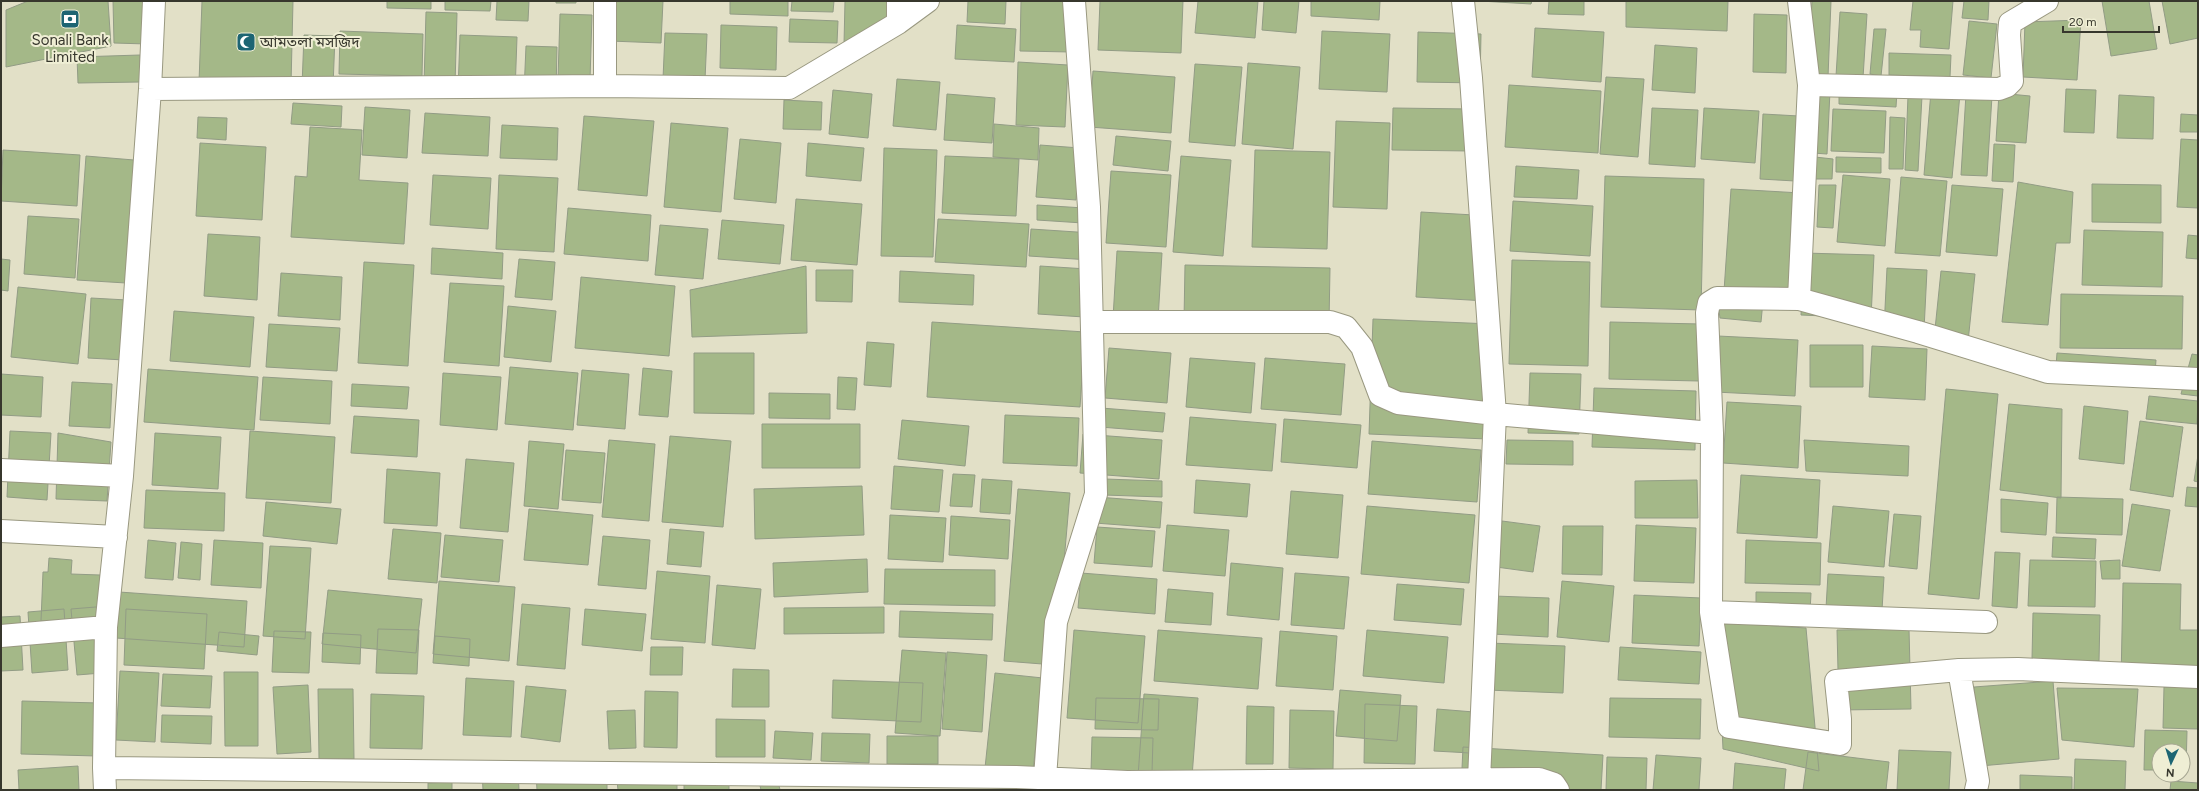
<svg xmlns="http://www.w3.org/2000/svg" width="2199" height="791" viewBox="0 0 2199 791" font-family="Figtree,'Noto Sans Bengali',sans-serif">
<rect width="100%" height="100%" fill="#e2e0c7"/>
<path fill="#a4b888" stroke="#929c85" d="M28 1H108L111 46 6 67V10Z
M113 1H148L147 44 114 43Z
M202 1H293L291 85 199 82Z
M387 1H431V9L387 8Z
M445 1H491L490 11 445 10Z
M497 1H529L528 21 496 20Z
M556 1H576V3H556Z
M612 1H663L661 43 610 41Z
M730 1H788V16L730 14Z
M792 1H834L833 12 791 11Z
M845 1H890L889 18 844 44Z
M968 1H1006L1005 24 967 22Z
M1021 1H1072L1071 52 1020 51Z
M1100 1H1183L1181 53 1098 50Z
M1198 1H1258L1255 38 1195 33Z
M1264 1H1299L1296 33 1262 30Z
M1311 1H1380L1379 20 1311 16Z
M1480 1H1532L1531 4Z
M1549 1H1584V15L1548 14Z
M1626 1H1728L1727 31 1626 27Z
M1812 1H1831L1828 77 1808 76Z
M1913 1H1953L1949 49 1920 47 1921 30H1910Z
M1964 1H1989L1988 20 1962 18Z
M2102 1H2149L2157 49 2111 56Z
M2162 1H2198V38L2170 44Z
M426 12 457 13 455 86 424 85Z
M1840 12 1867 14 1863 78 1836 76Z
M560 14 592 15 590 80 558 79Z
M1754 14 1787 15 1786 73 1753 72Z
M790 19 838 21 837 43 789 42Z
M2081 20 2077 80 2023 77 2025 22Z
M1969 21 1997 24 1991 78 1963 75Z
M721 25 777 27 776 70 720 68Z
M957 25 1016 29 1014 62 955 59Z
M1535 28 1604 32 1601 82 1532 77Z
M1874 29H1886L1881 76 1870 74Z
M340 31 423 34 422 76 339 74Z
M1322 31 1390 34 1387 92 1319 89Z
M1418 32 1481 34 1480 83 1417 82Z
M665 33 707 34 705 80 663 79Z
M304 35 335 36 333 87 302 86Z
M460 35 517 37 515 93 458 91Z
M1655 45 1697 48 1695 93 1652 90Z
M526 46 557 47 556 93 524 92Z
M1889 53 1951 55 1950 77 1889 75Z
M140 55V82L78 83 77 57Z
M1018 62 1068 65 1065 127 1016 125Z
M1248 63 1300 67 1293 149 1242 144Z
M1195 64 1242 67 1235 146 1189 142Z
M1093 71 1175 77 1171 133 1089 127Z
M1606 77 1644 79 1638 157 1600 154Z
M897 79 940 82 936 130 893 126Z
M1509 85 1601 91 1598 153 1505 147Z
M1839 89 1897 92 1896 107 1839 104Z
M2066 89 2096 90 2094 133 2064 132Z
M833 90 872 94 868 138 829 134Z
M1816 91H1830L1827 154 1813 153Z
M1931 91 1960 94 1952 178 1924 175Z
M1999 93 2030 96 2026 143 1996 141Z
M947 94 995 98 992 143 944 140Z
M1966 94 1992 96 1987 176 1961 175Z
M2119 95 2154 97 2153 139 2117 138Z
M1908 96H1922L1918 171 1905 170Z
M784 100 822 102 821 130 783 129Z
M293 103 342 106 341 127 291 124Z
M365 107 410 110 407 158 362 155Z
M1393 108 1471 109 1470 151 1392 150Z
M1652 108 1698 110 1695 167 1649 164Z
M1704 108 1759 111 1755 163 1701 159Z
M1833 109 1886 111 1884 153 1831 151Z
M425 113 490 117 488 156 422 153Z
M1763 114 1799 116 1795 181 1760 179Z
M2181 114 2198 115V132H2180Z
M584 116 654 121 647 196 578 190Z
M198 117 227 118 226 140 197 138Z
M1890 117 1905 118 1903 169H1889Z
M1336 121 1390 123 1387 209 1333 207Z
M671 123 728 128 721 212 664 207Z
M994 124 1039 128 1038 160 993 157Z
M502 125 558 128 557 160 500 158Z
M310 127 362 130 359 180 408 183 404 244 291 237 295 176 307 177Z
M1116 136 1171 141 1168 171 1113 165Z
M740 139 781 143 776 203 734 199Z
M2181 139 2198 140V208L2177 207Z
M200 143 266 147 262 220 196 216Z
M808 143 864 148 861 181 806 176Z
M1994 144 2015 145 2013 182 1992 181Z
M1040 145 1080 148 1076 200 1036 197Z
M884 148 937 150 933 257 881 256Z
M3 150 80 155 77 206 1 201Z
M1255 150 1330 152 1327 249 1252 247Z
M86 156 134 160 126 283 77 280Z
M945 156 1019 159 1016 216 942 213Z
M1181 156 1231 160 1223 256 1173 252Z
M1815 157 1833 159 1832 179H1814Z
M1836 157 1881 158V173L1836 172Z
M1516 166 1579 170 1577 199 1514 197Z
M1111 171 1171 175 1166 247 1106 243Z
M433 175 491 178 488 229 430 225Z
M499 175 558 178 554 252 496 249Z
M1843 175 1890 179 1885 246 1837 242Z
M1605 176 1704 179 1701 310 1601 307Z
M1901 177 1947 181 1940 256 1895 253Z
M2018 182 2073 192 2070 243H2056L2048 325 2002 322Z
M2092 184 2161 185V223L2092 222Z
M1819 185H1836L1833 228 1817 227Z
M1952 185 2003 189 1997 256 1946 252Z
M1731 189 1801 193 1794 295 1724 291Z
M796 199 862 204 857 265 791 260Z
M1513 201 1593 206 1590 256 1510 251Z
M1037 205 1084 208 1083 223 1037 220Z
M568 208 651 215 648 261 564 254Z
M1421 212 1492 216 1487 301 1416 297Z
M28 216 79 219 75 278 24 274Z
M938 219 1029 224 1026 267 935 262Z
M722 220 784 225 780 264 718 259Z
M660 225 708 229 703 279 655 275Z
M1031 229 1092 233 1090 260 1029 256Z
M2084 230 2163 232 2162 287 2082 285Z
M208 234 260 237 257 300 204 296Z
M2188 235 2198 236V259L2186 258Z
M432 248 503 253 502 279 431 274Z
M1117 251 1162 253 1158 320 1113 318Z
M1804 253 1874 255 1871 318 1801 315Z
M1 259 10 260 8 291 1 290Z
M519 259 555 262 552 300 515 297Z
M1512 260 1590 262 1588 366 1509 364Z
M364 262 414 265 408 366 358 363Z
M1185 265 1330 268 1329 323 1184 320Z
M806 266 807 333 692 337 690 290Z
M1040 266 1087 269 1084 317 1038 314Z
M1887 268 1927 270 1924 330 1884 329Z
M816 270H853L852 302 816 301Z
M900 271 974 275 973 305 899 302Z
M1941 271 1975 274 1968 342 1934 339Z
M281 273 342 277 340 320 278 316Z
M581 277 675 286 669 356 575 348Z
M450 283 504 286 499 366 444 362Z
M18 287 86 294 78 364 11 357Z
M2061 294 2183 296 2182 349 2060 348Z
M1717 297 1763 301 1761 322 1720 318Z
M91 298 127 300 124 360 88 358Z
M508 306 556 311 551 362 504 357Z
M174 311 254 317 250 367 170 361Z
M1373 319 1491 324 1487 439 1369 434Z
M932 322 1085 332 1080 407 927 397Z
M1610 322 1701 324 1699 381 1609 379Z
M269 324 340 328 337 371 266 367Z
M1718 336 1798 340 1795 396 1715 392Z
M867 342 894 344 891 387 864 385Z
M1810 345H1863V387H1810Z
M1872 346 1927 349 1925 400 1869 397Z
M1109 348 1171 353 1167 403 1105 398Z
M694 353H754V414L694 413Z
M2057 353 2156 360 2154 386 2055 379Z
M2192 354 2198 355V396L2181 394Z
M1190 358 1255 363 1251 413 1186 407Z
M1265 358 1345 364 1341 415 1261 409Z
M510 367 578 373 573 430 505 424Z
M643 368 672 371 668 417 639 415Z
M148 369 258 377 254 430 144 422Z
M582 370 629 374 625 429 577 425Z
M443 373 501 377 497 430 440 425Z
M1530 373 1581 374 1579 434 1528 433Z
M1 374 43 377 41 417 1 415Z
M263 377 332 381 330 424 260 420Z
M838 377 857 378 855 410 837 409Z
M72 382 112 384 110 428 69 426Z
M352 384 409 387 407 409 351 406Z
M1594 388 1696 391 1695 450 1592 447Z
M1946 389 1998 394 1979 599 1928 594Z
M769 393 830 394V419L769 418Z
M2149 396 2198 401 2197 424 2146 419Z
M1727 402 1801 406 1798 468 1723 463Z
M2009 404 2062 409 2061 498 2000 490Z
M2084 406 2128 411 2124 464 2079 459Z
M1101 408 1165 413 1163 432 1100 427Z
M1005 415 1079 418 1077 466 1003 463Z
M354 416 419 420 417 457 351 453Z
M1190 417 1276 424 1272 471 1186 465Z
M1284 419 1361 425 1357 468 1281 462Z
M902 420 969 426 965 466 898 459Z
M2140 421 2183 427 2173 497 2130 490Z
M762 424H860V468H762Z
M10 431 51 433 47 500 7 497Z
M250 431 335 437 331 503 246 498Z
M58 433 111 442 107 501 56 499Z
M155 433 221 437 218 489 152 485Z
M1083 434 1162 440 1159 479 1080 473Z
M670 436 731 441 723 527 662 522Z
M609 440 655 444 649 521 602 517Z
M1507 440 1573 441V465L1506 464Z
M1804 440 1909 446 1908 476 1806 471Z
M529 441 564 444 558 509 524 506Z
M1372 441 1481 450 1477 502 1368 494Z
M566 450 605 453 601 503 562 500Z
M2198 455V482L2194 481Z
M466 459 514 463 508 532 460 528Z
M894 466 943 470 939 512 891 509Z
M387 469 440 473 437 526 384 523Z
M953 474 975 475 972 507 950 506Z
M1741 475 1820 480 1817 538 1737 533Z
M982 479 1012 481 1010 514 980 512Z
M1105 479 1162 481V497L1104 495Z
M1196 480 1250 484 1247 517 1194 513Z
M1697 480 1698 518H1635V481Z
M862 486 864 535 755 539 754 489Z
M2187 487 2198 488V507L2185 506Z
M1018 489 1070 493 1055 665 1004 661Z
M146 490 225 493 224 531 144 528Z
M1291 491 1343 495 1338 558 1286 554Z
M1097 497 1162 502 1160 528 1095 523Z
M2057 497 2123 499 2122 535 2056 533Z
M2001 499 2048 503 2046 535 2001 532Z
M266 502 341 509 337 544 263 536Z
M2132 504 2170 510 2160 571 2122 566Z
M1367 506 1475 515 1469 583 1361 574Z
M1833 506 1889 511 1884 567 1828 562Z
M529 509 593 515 588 565 524 560Z
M1894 514 1921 516 1917 569 1889 566Z
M890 515 946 518 943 562 888 559Z
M951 516 1010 520 1008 559 949 555Z
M1502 521 1540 526 1533 572 1496 567Z
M1167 525 1229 530 1225 576 1163 571Z
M1636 525 1696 528 1694 583 1634 581Z
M1563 526H1603L1602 575 1562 574Z
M1097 527 1155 531 1152 567 1094 563Z
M393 529 441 533 437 583 388 579Z
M670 529 704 532 701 567 667 564Z
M445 535 503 540 499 582 441 577Z
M603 536 650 540 646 589 598 585Z
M2053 537 2096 539 2095 559 2052 557Z
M148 540 176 543 173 580 145 578Z
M214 540 263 543 261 588 211 585Z
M1746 540 1821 543 1820 585 1745 583Z
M181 542 202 544 200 580 178 578Z
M270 546 311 548 305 639 263 636Z
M1995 552 2020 553 2017 608 1992 606Z
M49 558 72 560 71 574 100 575 97 624 41 621 43 572H48Z
M867 559 868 592 774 597 773 563Z
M2030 560 2096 561 2095 607 2028 606Z
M2120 560V579H2102L2100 561Z
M1231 563 1283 568 1279 620 1227 615Z
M885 569 995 570V606L884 604Z
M657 571 710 576 705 643 651 639Z
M1081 573 1157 579 1155 614 1078 608Z
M1295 573 1349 577 1344 629 1291 625Z
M1828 574 1884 577 1882 610 1826 608Z
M439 581 515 587 509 661 433 654Z
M1562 581 1614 586 1609 642 1557 637Z
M2123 583 2181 584 2180 630H2198V682L2121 681Z
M1397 584 1464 589 1461 625 1394 620Z
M717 585 761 589 755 649 712 645Z
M1168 589 1213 593 1211 625 1165 622Z
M328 590 422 599 416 653 322 644Z
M119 592 247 601 244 647 116 638Z
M1756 592 1811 593 1810 612 1756 610Z
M1634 595 1701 598 1699 646 1632 643Z
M1494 596 1549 598 1548 637 1492 634Z
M522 604 570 608 565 669 517 665Z
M108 606 114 672 77 675 71 609Z
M884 607V633L784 634V608Z
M64 609 68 670 32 673 28 612Z
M126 609 207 614 204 669 124 665Z
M585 609 646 614 642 651 582 645Z
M900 611 993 614 992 640 899 637Z
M2033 613 2100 615 2099 661 2032 659Z
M20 616 23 670 1 671V617Z
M1717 622 1806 628 1819 771 1723 749Z
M378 629 419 630 417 674 376 673Z
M1909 629 1911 709 1839 710 1837 630Z
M1074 630 1145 636 1138 723 1067 718Z
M1158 630 1262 638 1258 689 1154 681Z
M1367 630 1448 637 1444 683 1363 676Z
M274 631 311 632 309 673 272 672Z
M1280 631 1337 636 1333 690 1276 686Z
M219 632 259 636 257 655 217 651Z
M323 633 361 635 360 664 322 662Z
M435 636 470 639 469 666 433 663Z
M1489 643 1565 646 1563 693 1487 690Z
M651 647H683L682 675H650Z
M1620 647 1701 652 1699 684 1618 680Z
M902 650 946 653 940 736 895 733Z
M947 652 987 655 982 732 942 729Z
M733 669 769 670V707H732Z
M120 671 159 673 155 742 116 740Z
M224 672H258V746H225Z
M995 673 1043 678 1031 790 983 787Z
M163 674 212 676 210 708 161 706Z
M466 678 514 681 511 737 463 735Z
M833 680 923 683 921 722 832 718Z
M2053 681 2059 759 1980 766 1974 687Z
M308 685 311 752 277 754 273 687Z
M526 686 566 690 560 742 521 737Z
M2164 687 2198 688V729L2163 728Z
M2057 688 2138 689 2134 747 2062 740Z
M318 689H353L354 759H319Z
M1340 690 1401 695 1397 741 1336 736Z
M645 691 678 692 677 748 644 747Z
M371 694 424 696 422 749 370 748Z
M1144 694 1198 698 1191 790H1137Z
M1096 698 1159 699 1158 730 1095 729Z
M1610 698 1701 699 1700 739 1609 737Z
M22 701 99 703 97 756 21 754Z
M1365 704 1417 706 1415 764 1364 763Z
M1247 706 1274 707 1273 764H1246Z
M1437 709 1474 712 1471 753 1434 751Z
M635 710 636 748 609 749 607 711Z
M1290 710 1334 711 1333 769 1289 768Z
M162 715 212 716 211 744 161 742Z
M716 719 765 720V757H716Z
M2145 730 2187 731 2186 771H2183V751H2159V770H2144Z
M775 731 813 733 811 760 773 758Z
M822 733 870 734 869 763 821 761Z
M887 736H938V764H887Z
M1092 737 1153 738 1152 773 1091 772Z
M1463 747 1603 755 1601 790H1461Z
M1899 750 1951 752 1949 790H1897Z
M1808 752 1889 762 1886 790H1803Z
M1656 755 1701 758 1699 790H1653Z
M1607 757 1647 758 1646 790H1606Z
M2075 759 2126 761 2125 790H2074Z
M1735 763 1786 769 1784 790H1733Z
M78 766 79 790H19L18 770Z
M518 770 519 790H483L482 771Z
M536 774 607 775V790H537Z
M2020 775 2072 777V790H2020Z
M677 778V790H618L617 781Z
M684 780H729V790H684Z
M759 781H778L780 790H761Z
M2171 781 2198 783V790H2170Z
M452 782V790H428V783Z
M1007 789 1033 790H1007Z"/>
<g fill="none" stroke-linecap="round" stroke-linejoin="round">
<g stroke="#999880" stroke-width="24">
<path id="minor" d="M1463 1 1471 78 1495 414 1479 780
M898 23V1
M1809 85 1999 89 2007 86 2012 81 2009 35 2010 23 2047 1
M605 86 789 88 898 23 928 1
M150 89 605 86V1
M1799 299 1809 85 1799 1
M1092 322H1330L1346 327 1362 347 1380 395 1398 403 1495 414 1712 433
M2198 379 2048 372 1918 332 1799 299 1717 298 1709 303 1707 313 1712 433 1711 612 1729 727 1840 744V719L1836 681 1959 670 2018 669 2198 677
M1 470 122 476
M1 531 116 537
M1711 612 1986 622
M1 636 106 627
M1959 670 1978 781 1976 790
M104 768 1016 777 1127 782 1539 779 1554 784 1558 790
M1045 778 1056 622 1096 494 1089 207 1074 1
M105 790 104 768 106 627 122 476 150 89 154 1"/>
</g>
<use href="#minor" stroke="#fff" stroke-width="22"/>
</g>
<defs>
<g id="bank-square" transform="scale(1)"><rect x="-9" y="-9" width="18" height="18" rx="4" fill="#1d6573" stroke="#efeed4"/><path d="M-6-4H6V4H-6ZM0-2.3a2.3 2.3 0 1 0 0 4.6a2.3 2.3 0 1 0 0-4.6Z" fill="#fff"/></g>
<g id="mosque-square" transform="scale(1)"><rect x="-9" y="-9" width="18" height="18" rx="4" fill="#1d6573" stroke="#efeed4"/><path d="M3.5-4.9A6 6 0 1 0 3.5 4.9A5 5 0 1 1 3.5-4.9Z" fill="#fff"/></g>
</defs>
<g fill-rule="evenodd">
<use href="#bank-square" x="70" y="19"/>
<use href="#mosque-square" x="246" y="42"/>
</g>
<g text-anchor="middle" stroke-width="4" stroke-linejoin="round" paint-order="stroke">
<g font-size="15" fill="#37372d" stroke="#efeed4">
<text x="70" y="45">Sonali Bank<tspan x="70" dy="17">Limited</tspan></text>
<text x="260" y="47" text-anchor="start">আমতলা মসজিদ</text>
</g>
</g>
<rect width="2199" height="791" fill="none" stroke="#37372d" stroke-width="4"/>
<g transform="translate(2171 763) rotate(184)"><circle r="19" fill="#efeed4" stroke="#a5a591"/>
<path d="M0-3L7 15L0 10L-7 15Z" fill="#1d6573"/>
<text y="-6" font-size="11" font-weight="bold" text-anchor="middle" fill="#37372d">N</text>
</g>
<path d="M2063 26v6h96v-6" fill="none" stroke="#37372d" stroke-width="2"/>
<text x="2069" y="26" font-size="12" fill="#37372d" stroke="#efeed4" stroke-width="3" paint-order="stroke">20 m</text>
</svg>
